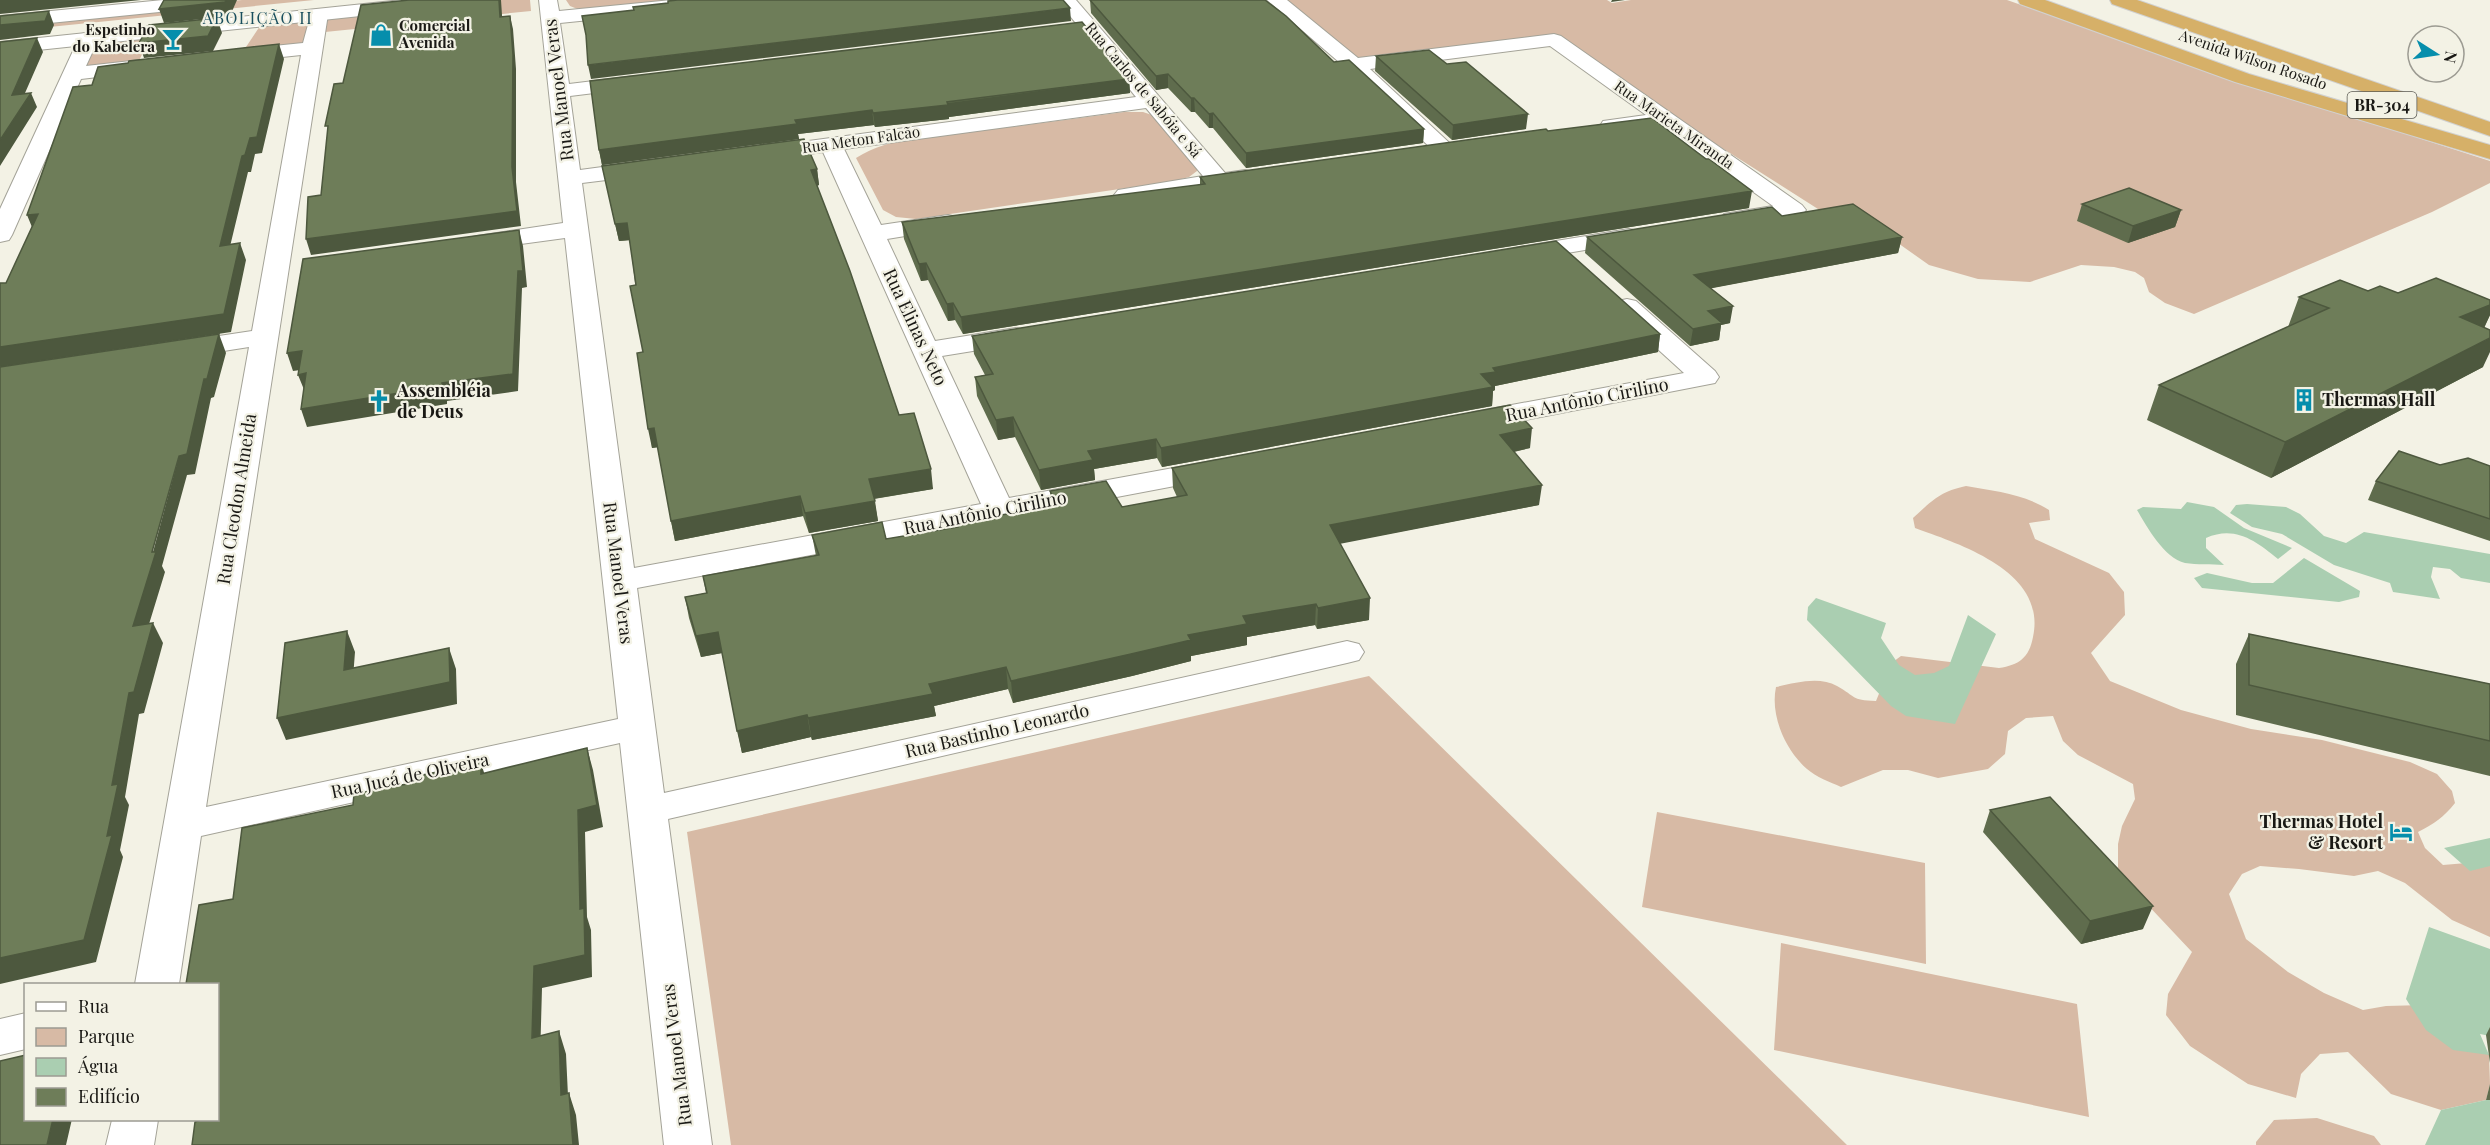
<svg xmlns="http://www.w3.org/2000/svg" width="2490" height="1145" viewBox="0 0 2490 1145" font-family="'Playfair Display',serif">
<rect width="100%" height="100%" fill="#f3f2e5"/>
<path fill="#d7baa5" d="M242 0H314L0 32V24Z
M470 0H530L531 11 325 32 328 15Z
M566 0H681L580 10 570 6Z
M1285 0H1607L1612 3 1631 0H2007L2214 72 2490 161V183L2432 212 2194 314 2165 303 2149 292 2144 278 2135 272 2114 267 2081 265 2030 282 1978 279 1929 265 1854 212 1818 209 1692 129 1558 36 1359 58 1354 57Z
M311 17 306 45 244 50 262 23Z
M151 35 138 63 84 70 99 40Z
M1124 112H1143L1158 117 1198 163 1197 171 1189 177 1174 181 916 219 896 217 883 210 856 158C890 136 938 136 977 131 1026 125 1075 119 1124 112Z
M1966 486C1995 491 2024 494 2049 510L2050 520 2029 523 2035 539 2109 573 2124 592 2125 615 2091 653 2110 681 2181 710 2251 729 2322 740 2410 762 2437 774 2452 791 2455 803C2444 817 2434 824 2418 832L2425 848 2443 865 2490 861V937L2452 920 2405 883 2378 871 2354 876 2299 869 2260 866 2242 874 2229 894 2246 939 2288 972 2324 993 2363 1010 2386 1006 2424 1005 2489 1055 2490 1084 2486 1100 2441 1110 2391 1094 2348 1052 2320 1054 2301 1074 2296 1098 2248 1084 2190 1046 2166 1015 2168 994 2192 952 2144 901 2118 868V844L2122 826 2135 799 2133 784 2078 755 2063 741 2053 716 2026 718 2008 731 2005 754 1988 769 1938 778 1908 770H1883L1841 787C1830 782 1816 777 1807 769 1785 750 1770 715 1776 687 1795 683 1819 676 1837 686 1857 697 1850 700 1876 701L1885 679 1886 667 1901 656 1999 668C2019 665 2029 658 2033 637 2047 572 1962 545 1915 528L1913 518C1933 500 1939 492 1966 486Z
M1369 676 1847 1145H731L687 832Z
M1657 812 1925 863 1926 964 1642 907Z
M1781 943 2077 1004 2089 1117 1774 1050Z
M2317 1118 2374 1136 2381 1145H2256V1142L2274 1120Z"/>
<path fill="#aaceb1" d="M2187 502 2214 507 2244 528 2292 548 2278 559C2256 541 2235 525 2206 538V548L2224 565C2211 564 2197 565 2185 563 2164 558 2147 527 2137 510L2143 507 2181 509Z
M2247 504 2286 507 2300 514 2324 536 2346 543 2364 532 2490 554V583L2461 578 2450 569 2433 567 2431 577 2440 599 2393 592 2390 583 2334 565 2282 534 2252 527 2230 513 2236 505Z
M2304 558 2360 591 2359 597 2339 602 2202 588 2194 578 2207 573 2252 583H2273Z
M1816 598 1886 623 1881 638 1899 665 1915 675 1934 673 1949 666 1968 615 1996 634 1955 724 1906 716 1891 706 1807 620 1808 607Z
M2490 838V866L2470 871 2444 848Z
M2429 927 2490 949V1036L2480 1034 2489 1055 2453 1050 2426 1030 2406 999Z
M2486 1100H2490V1145H2425L2441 1110Z"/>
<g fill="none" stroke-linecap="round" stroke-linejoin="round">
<g stroke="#a4a398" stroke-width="2">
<path id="minor" d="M163 0H228L226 4 219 6 0 28V16Z
M539 0H557L559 11 672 0H736L734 4 727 6 560 23 569 84 635 76 642 78 645 82 642 86 635 88 570 96 580 170 647 161 655 163 658 168 655 173 647 175 582 183 634 568 981 504 823 152 764 160 756 158 753 153 756 148 1136 97 1057 0H1076L1225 173 1245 170 1253 172 1257 177 1253 182 1245 184 1126 202 1118 200 1114 195 1118 190 1203 176 1146 108 844 149 881 225 948 215 957 217 960 222 957 227 948 229 887 239 935 341 1016 328 1026 330 1030 336 1026 342 1016 344 942 356 1009 498 1217 460 1228 463 1232 469 1228 475 1217 478 637 588 664 793 1347 641 1359 644 1364 652 1359 660 1347 663 668 819 712 1145H664L620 743 201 836 179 984H135L249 347 179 358 169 356 165 350 169 344 179 342 252 331 301 55 236 62 229 60 226 56 229 52 236 50 303 43 312 10H326L328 14 206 807 618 719 565 238 477 250 468 248 465 243 468 238 477 236 563 223Z
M1267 0H1287L1358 58 1554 34 1561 36 1802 205 1806 210 1802 215 1794 217 1733 226 1724 224 1721 219 1724 214 1773 206 1661 126 1611 133 1603 131 1600 126 1603 121 1646 115 1550 46 1370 69 1456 149 1453 154 1445 156 1437 154 1347 69Z
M89 32 96 34 99 38 86 66 140 60 147 62 150 66 147 70 140 72 81 79 12 235 9 240 0 242V209L79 38 82 34Z
M1629 229 1638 231 1641 236 1638 241 1520 261 1511 259 1508 254 1511 249 1520 247Z
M1627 299 1636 301 1715 371 1719 377 1715 383 1474 430 1464 427 1459 421 1464 415 1474 412 1684 373 1618 313 1614 307 1618 301Z
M26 1013V1049L0 1055V1019Z
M112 1120H158L154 1145H106Z"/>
</g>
<g stroke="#a4a398" stroke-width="2">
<path id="tertiary" d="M402 0H464L462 4 455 6 0 54V42Z"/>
</g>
<g stroke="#d1d1d0" stroke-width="2">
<path id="trunk" d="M2018 0H2045L2249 74 2490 145V159L2235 82 2020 4Z
M2110 0H2137L2490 122V136L2112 4Z"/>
</g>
<use href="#minor" fill="#fff" fill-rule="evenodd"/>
<use href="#tertiary" fill="#fff" fill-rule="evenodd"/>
<use href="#trunk" fill="#d6b068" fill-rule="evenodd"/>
</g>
<path fill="#5f6c4d" d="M1090 0 1334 62 1424 129 1423 143 1246 168 1213 128H1209L1195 112H1191L1168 88 1156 90 1091 13Z
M1376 56 1447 64 1526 129 1452 140 1375 71Z
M1129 79 1130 93 949 117V119L875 127 874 125 798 134 799 139 602 165 599 150 590 81Z
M1548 131 1749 208 963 334 955 320 948 321 928 280 921 281 904 239 902 222 1200 185V177Z
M602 166 817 169 819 185 817 186 899 415 933 489 874 499 878 521 809 533 803 516 675 541 671 521 658 447 652 448 643 352 630 240 619 241Z
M2082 204 2181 210 2175 227 2128 243 2077 221Z
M1782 216 1902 237 1898 253 1711 288 1730 323 1721 325 1719 340 1690 346 1585 253 1587 237Z
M2368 291 2490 300V315L2484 327 2483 367 2271 478 2147 420 2159 385 2288 327 2299 297Z
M1660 334 1658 352 1495 386V390L1493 391 1492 406 1162 467 1157 458 1094 469 1095 480 1041 490 1015 437 998 440 977 396 975 377 985 375 974 354 972 336Z
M1530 448 1514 452 1539 505 1340 543 1369 620 1317 629 1315 625 1247 637V645L1191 656V661L1132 676 1013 703 1008 689 934 706 936 716 812 740 811 737 742 753 722 653 701 657 689 618 685 597 706 593 703 576 816 556 812 535 886 539 957 527 956 523 1051 506 1050 491 1122 507 1177 497 1173 488 1172 468Z
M2440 465 2490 466V541L2368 500 2376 481Z
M2249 634 2490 684V776L2236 715V664Z
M1990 810 2143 929 2081 944 1983 832Z
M2490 1027V1063L2486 1035Z
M2490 1084V1100H2486Z"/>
<path fill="#4d583e" d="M0 0H141L0 14Z
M226 0H237L230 16 164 23 159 9Z
M499 0H501L503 30 500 17Z
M1612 0H1625L1611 2Z
M1070 8 1071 21 591 79 588 65Z
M49 11 54 25 50 34 0 40V25Z
M510 16 513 29 516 69V182L521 226 311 255 306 239 512 167Z
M217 18 222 33 213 51 144 58 139 43Z
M37 38 43 52 18 109 12 95Z
M279 44 284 59 262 153 255 154 251 172H248L226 263 220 246 242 156 250 138Z
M1168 74V88L1156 90V76Z
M1129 79 1130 93 949 117V119L875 127 873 113Z
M31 93 37 107 0 166V140Z
M1191 98H1194L1195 112H1191Z
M872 110 874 125 798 134 799 139 602 165 599 150 795 120Z
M1213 113V128H1209V114Z
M1528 114 1526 129 1452 140 1453 125Z
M1424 129 1423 143 1246 168V153Z
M817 169 819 185 813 186 811 170Z
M1752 191 1749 208 963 334 961 317Z
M2181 210 2175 227 2128 243 2133 226Z
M38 214 34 232 27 215Z
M627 223 631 240 619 241 615 224Z
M519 230 523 246 527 287 522 288 518 391 447 401V404L307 427 301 409 442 383Z
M1902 237 1898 253 1692 292 1694 275Z
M240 243 246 260 231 332 0 367V347Z
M926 263 928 280 921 281 919 264Z
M953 303 955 320 948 321 947 304Z
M2490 305V315L2481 335 2460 317Z
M1733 306 1730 323 1721 325 1719 340 1690 346 1693 329 1708 311Z
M219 334 226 353 214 397 211 398 195 474 187 475 162 566 165 572 142 647 133 626 179 456Z
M1660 334 1658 352 1495 386V390L1493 391 1492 406 1162 467 1161 448 1481 374 1493 368Z
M2490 338V352L2483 367 2271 478 2285 442Z
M302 351 308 369 293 371 287 353Z
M306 373 305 392 298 375Z
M1013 417 1015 437 998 440 996 420Z
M654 428 659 447 652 448 648 429Z
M1532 428 1530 448 1498 455 1500 435Z
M1156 439 1157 458 1094 469 1095 480 1041 490 1039 470 1088 451Z
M931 469 933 489 872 499 869 479Z
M1542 485 1539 505 1329 546 1330 525Z
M800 496 803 516 675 541 671 521Z
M875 501 878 521 809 533 805 513Z
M1370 598 1369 620 1317 629 1318 608Z
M1316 604 1315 625 1247 637V645L1191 656V661L1132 676 1013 703 1011 681 1188 635 1243 616Z
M153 623 163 643 144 713 139 714 125 797 129 805 120 850 123 857 96 962 0 984V958L107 836 112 785 129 693Z
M347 631 355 652 352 691 344 670Z
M718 632 722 653 701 657 696 636Z
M449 648 456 669 457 704 286 740 277 718Z
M1006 667 1008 689 934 706 936 716 812 740 808 718 929 684Z
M807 715 811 737 742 753 737 731Z
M587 748 593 770 603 827 585 832 587 917 591 930 592 977 542 988 540 1060 532 1038 534 966 580 909 578 810Z
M481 763 488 785 481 774Z
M2153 906 2143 929 2081 944 2090 921Z
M559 1031 566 1054 569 1117 561 1095Z
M569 1093 576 1115 579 1145H573Z
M53 1119H72L66 1145H47Z"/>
<path fill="#6e7d59" stroke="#4d583e" stroke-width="1.5" d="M164 0H226L225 2 159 9Z
M409 0H499L500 17 510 16 513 55 512 167 517 211 306 239 308 197 321 195 328 126H325L334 84 343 83 361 5Z
M678 0H1063L1070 8 588 65 586 35 582 16 634 10 633 7 668 3V1Z
M1090 0H1265L1286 16 1334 62 1349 60 1424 129 1246 153 1213 113 1209 114 1194 98H1191L1168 74 1156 76Z
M49 11 45 21 0 25V16Z
M217 18 208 36 139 43 149 25Z
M1082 22 1129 79 947 102 948 105 873 113 872 110 795 120 797 124 599 150 590 81Z
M37 38 12 95 31 93 0 140V42Z
M279 44 257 137 250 138 245 155 242 156 220 246 240 243 224 314 0 347V283H6L38 214 27 215 73 87 92 85 98 67 128 63 129 61Z
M1429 50 1447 64 1466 62 1528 114 1453 125 1376 56Z
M1652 118 1706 159H1709L1752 191 961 317 953 303 947 304 926 263 919 264 902 222 1205 184 1200 177 1546 129 1548 131Z
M804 139 817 169 811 170 850 271 899 415 914 413 931 469 869 479 875 501 805 513 800 496 671 521 654 428 648 429 637 353 643 352 630 286 636 285 627 223 615 224 602 166Z
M2129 188 2181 210 2133 226 2082 204Z
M1853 204 1902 237 1694 275 1733 306 1708 311 1722 323 1693 329 1587 237 1772 207 1782 216Z
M519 230 523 271H518L513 374 442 383V386L301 409 306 373 298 375 302 351 287 353 303 259Z
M1556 241 1660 334 1493 368 1496 372 1481 374 1493 387 1161 448 1156 439 1088 451 1093 460 1039 470 1013 417 996 420 975 377 993 374 972 336Z
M2436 278 2490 300V305L2460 317 2490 330V338L2285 442 2159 385 2329 308 2299 297 2340 280 2368 291 2380 286 2398 293Z
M219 334 207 379H204L187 454 179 456 152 552H156L133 626 153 623 134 692 129 693 112 785 118 784 107 836 112 835 84 940 0 958V367Z
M1510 405 1532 428 1500 435 1542 485 1330 525 1370 598 1318 608 1316 604 1243 616 1247 624 1188 635 1191 640 1131 654 1011 681 1006 667 929 684 933 694 808 718 807 715 737 731 718 632 696 636 685 597 707 593 703 576 819 555 812 535 882 522 886 539 958 527 956 523 1057 505 1050 491 1106 481 1122 507 1187 495 1172 468Z
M2399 451 2440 465 2468 458 2490 466V519L2376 481Z
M347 631 344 670 449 648 450 682 277 718 285 643Z
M2249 634 2490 684V741L2249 685Z
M587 748 597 805 578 810 580 909 584 908 585 955 534 966 532 1038 559 1031 561 1095 569 1093 573 1145H192L195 1122 203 1119H218V984H186L199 905 233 899 242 828 353 805 354 794 412 783 413 777 481 763V774Z
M2050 797 2153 906 2090 921 1990 810Z
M26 1055V1119H53L47 1145H0V1061Z"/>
<defs>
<g id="shop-bare" transform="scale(1.8)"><path d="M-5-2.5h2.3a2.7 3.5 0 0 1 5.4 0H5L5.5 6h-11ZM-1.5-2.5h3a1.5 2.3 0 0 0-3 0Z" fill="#068eac" stroke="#f3f2e5" stroke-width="2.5" paint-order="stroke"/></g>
<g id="bar-bare" transform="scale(1.8)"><path d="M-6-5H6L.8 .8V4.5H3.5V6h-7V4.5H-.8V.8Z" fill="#068eac" stroke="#f3f2e5" stroke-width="2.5" paint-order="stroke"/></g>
<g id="building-bare" transform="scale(1.8)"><path d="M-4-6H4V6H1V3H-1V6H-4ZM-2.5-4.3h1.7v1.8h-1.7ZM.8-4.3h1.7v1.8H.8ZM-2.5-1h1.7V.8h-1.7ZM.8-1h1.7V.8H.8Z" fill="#068eac" stroke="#f3f2e5" stroke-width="2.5" paint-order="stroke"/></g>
<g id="church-bare" transform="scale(1.8)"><path d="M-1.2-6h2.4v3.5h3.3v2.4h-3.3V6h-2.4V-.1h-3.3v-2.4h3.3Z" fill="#068eac" stroke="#f3f2e5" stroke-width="2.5" paint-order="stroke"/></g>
<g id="hotel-bare" transform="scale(1.8)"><path d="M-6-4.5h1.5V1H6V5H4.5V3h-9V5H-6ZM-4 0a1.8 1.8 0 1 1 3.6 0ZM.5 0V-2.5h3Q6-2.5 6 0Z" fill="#068eac" stroke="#f3f2e5" stroke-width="2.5" paint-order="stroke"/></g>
</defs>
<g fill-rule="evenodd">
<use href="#shop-bare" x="381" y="35"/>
<use href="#bar-bare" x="173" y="39"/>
<use href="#building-bare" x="2304" y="400"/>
<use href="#church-bare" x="379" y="401"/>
<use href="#hotel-bare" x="2401" y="832"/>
</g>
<g text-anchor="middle" stroke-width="4.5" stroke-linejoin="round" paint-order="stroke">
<g font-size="15" font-weight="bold" fill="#1a1915" stroke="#f3f2e5" text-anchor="start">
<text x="399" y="31">Comercial<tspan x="399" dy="17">Avenida</tspan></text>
<text x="155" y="35" text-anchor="end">Espetinho<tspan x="155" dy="17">do Kabelera</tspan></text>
</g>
<g font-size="15" fill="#1a1915" stroke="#f3f2e5">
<text transform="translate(2253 60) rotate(19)" y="5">Avenida Wilson Rosado</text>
<text transform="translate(1143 90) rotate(50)" y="5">Rua Carlos de Sabóia e Sá</text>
<text transform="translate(1674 125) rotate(35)" y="5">Rua Marieta Miranda</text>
<text transform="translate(861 140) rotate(-8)" y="5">Rua Meton Falcão</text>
</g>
<g font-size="16" letter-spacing="1.5" fill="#194e5d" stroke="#f3f2e5">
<text x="258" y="24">ABOLIÇÃO II</text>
</g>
<rect fill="#f3f2e5" stroke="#5b5a53" stroke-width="1.5" x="2347.5" y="92" width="69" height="26" rx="4.5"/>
<g font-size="16" font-weight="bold" fill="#1a1915">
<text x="2382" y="111">BR-304</text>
</g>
<g font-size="18" fill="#1a1915" stroke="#f3f2e5">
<text transform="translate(559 90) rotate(-97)" y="6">Rua Manoel Veras</text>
<text transform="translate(915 327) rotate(65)" y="6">Rua Elinas Neto</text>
<text transform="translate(1587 400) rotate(-11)" y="6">Rua Antônio Cirilino</text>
<text transform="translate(237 499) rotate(-81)" y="6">Rua Cleodon Almeida</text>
<text transform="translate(985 513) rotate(-11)" y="6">Rua Antônio Cirilino</text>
<text transform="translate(618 573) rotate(83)" y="6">Rua Manoel Veras</text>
<text transform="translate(997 731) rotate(-13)" y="6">Rua Bastinho Leonardo</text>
<text transform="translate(410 776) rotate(-12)" y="6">Rua Jucá de Oliveira</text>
<text transform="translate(677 1055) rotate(-97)" y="6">Rua Manoel Veras</text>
</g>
<g font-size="18" font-weight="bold" fill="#1a1915" stroke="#f3f2e5" text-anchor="start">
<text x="397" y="397">Assembléia<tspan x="397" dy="21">de Deus</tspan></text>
<text x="2322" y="406">Thermas Hall</text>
<text x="2383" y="828" text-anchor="end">Thermas Hotel<tspan x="2383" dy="21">&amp; Resort</tspan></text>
</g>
</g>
<rect x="24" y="983" width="195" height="138" fill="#f3f2e5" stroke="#9c9b92" stroke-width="1.5"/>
<rect x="36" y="1002" width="30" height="9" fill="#ffffff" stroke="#9c9b92" stroke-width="1.5"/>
<text x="78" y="1013" font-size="18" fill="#1a1915">Rua</text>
<rect x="36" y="1028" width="30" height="18" fill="#d7baa5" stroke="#9c9b92" stroke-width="1.5"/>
<text x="78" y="1043" font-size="18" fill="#1a1915">Parque</text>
<rect x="36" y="1058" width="30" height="18" fill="#aaceb1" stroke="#9c9b92" stroke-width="1.5"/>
<text x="78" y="1073" font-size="18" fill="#1a1915">Água</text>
<rect x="36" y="1088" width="30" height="18" fill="#6e7d59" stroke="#9c9b92" stroke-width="1.5"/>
<text x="78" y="1103" font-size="18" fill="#1a1915">Edifício</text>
<g transform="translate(2436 54) rotate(102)"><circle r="28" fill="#f3f2e5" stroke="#9c9b92" stroke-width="1.5"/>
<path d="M0-4.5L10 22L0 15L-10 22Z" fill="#068eac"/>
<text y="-9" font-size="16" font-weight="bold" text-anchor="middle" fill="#1a1915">N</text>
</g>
</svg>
